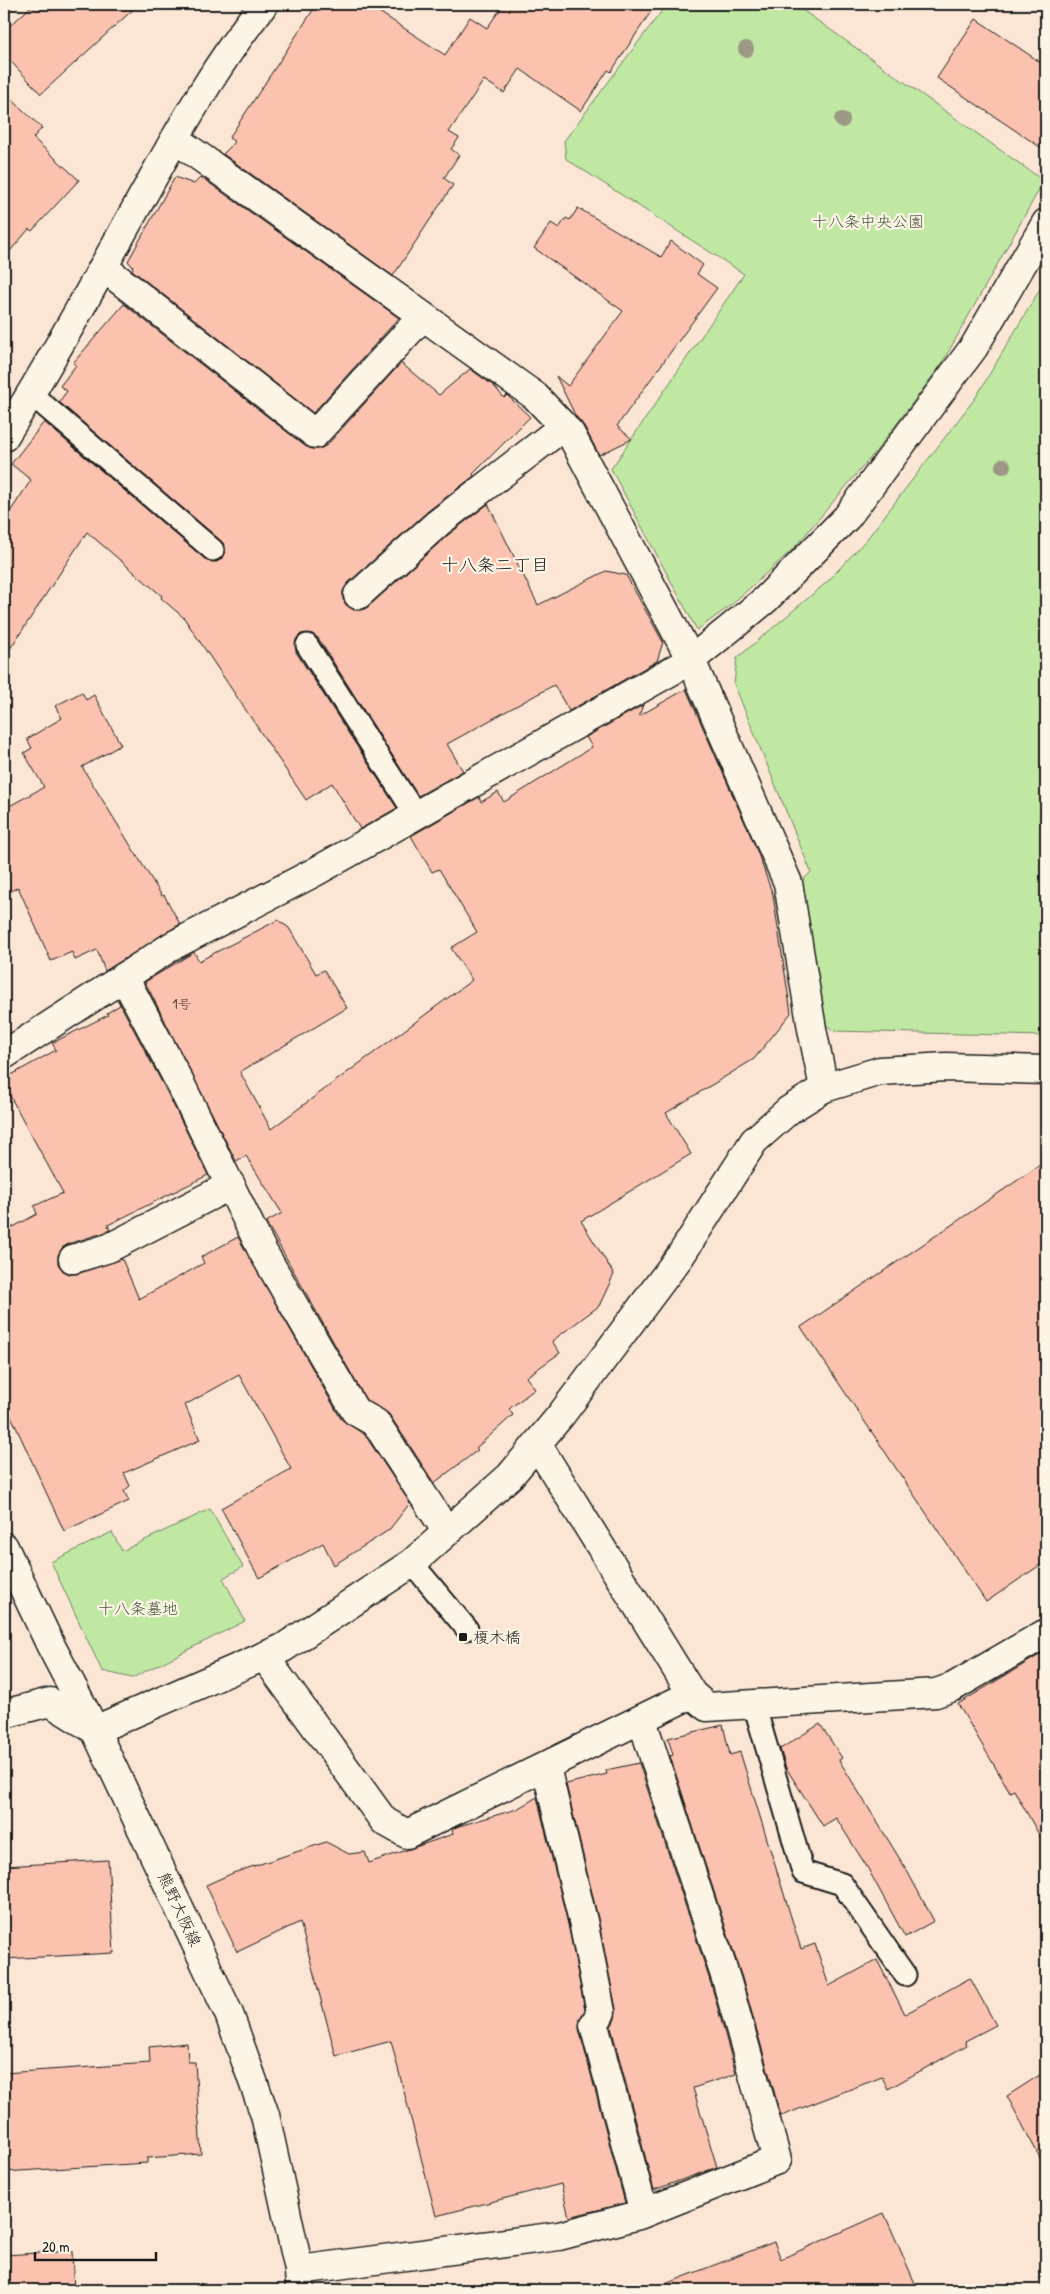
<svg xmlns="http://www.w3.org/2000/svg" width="1050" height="2294" viewBox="0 0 1050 2294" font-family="'Patrick Hand','Klee One',sans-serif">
<rect width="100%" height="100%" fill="#fbe6d5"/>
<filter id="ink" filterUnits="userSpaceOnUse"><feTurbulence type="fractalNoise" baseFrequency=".02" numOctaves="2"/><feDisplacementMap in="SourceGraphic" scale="10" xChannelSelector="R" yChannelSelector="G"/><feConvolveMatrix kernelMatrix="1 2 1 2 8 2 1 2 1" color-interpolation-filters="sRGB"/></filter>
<g filter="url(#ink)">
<path fill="#c0e8a3" stroke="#6e8260" d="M667 4H794L1044 181 941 365 877 450 794 548 730 606 697 630 611 469 744 274 566 159 564 141Z
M1046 279V1036L834 1031 825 1024 801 882 811 872 734 684 737 658 827 582 866 540 976 397Z
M210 1509 243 1567 223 1578 245 1621 132 1678 102 1671 51 1562 112 1532 122 1551Z"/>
<path fill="#fac2af" stroke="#1c1c1c" d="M34 4H139L41 94 4 54V31Z
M317 4H367L445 55 470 17 487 28 504 4H656L611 72 608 70 581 111 520 69 504 93 484 80 449 132 459 138 451 149 459 155 444 178 453 185 393 276 223 154 235 142 229 138Z
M976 19 1046 66V151L937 78Z
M4 92 42 128 33 138 79 180 32 231 29 229 4 258Z
M175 177 194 184 201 177 399 318 313 413 132 270 133 267 128 261Z
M578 208 661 257 671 241 703 265 697 274 717 288 617 426 632 439 599 455 584 426 575 415 556 376 568 386 623 311 534 248 551 223 559 228 566 218 570 220Z
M124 304 305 446 312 449H320L327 445 401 363 439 395 470 369 494 386 504 398 507 395 509 397 530 417 473 474 474 476 428 511 348 583 343 591V599L346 605 354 610H362L368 607 448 535 488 504 538 605 606 571 626 575 663 642 657 661 569 711 554 685 447 744 463 771 418 796 318 638 312 634H301L296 640V652L397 808 360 829 332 783 306 800 184 618 161 598 162 596 87 532 4 658V521L31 480 11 464 44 422 205 559 217 562 222 558 225 553V546L221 541 59 402 67 391 60 386 76 365 73 363Z
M686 689 756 848 773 895 791 1013 754 1059 666 1113 691 1154 581 1221 614 1274 599 1306 552 1341 560 1353 526 1377 535 1389 509 1409 513 1415 476 1448 478 1450 434 1483 389 1414 366 1400 266 1222 282 1213 246 1156 236 1161 145 982 194 952 199 961 278 920 289 928 316 974 324 970 347 1008 240 1072 271 1129 472 980 451 948 477 932 439 869 432 872 411 836 479 797 481 802 498 792 504 802 592 747 586 737 643 705 639 716Z
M82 692 86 700 94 695 121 745 82 767 162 896 164 895 180 924 105 971 97 950 75 960 72 952 51 961 18 887 4 895V809L44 787 24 753 32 748 27 739 62 718 55 706Z
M118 1000 166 1090 208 1175 108 1225 110 1230 103 1233 68 1244 62 1248 58 1255V1264L63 1271 70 1274H77L122 1259 139 1299 204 1263 201 1257 238 1237 341 1419 365 1435 410 1503 389 1530 334 1565 323 1543 259 1578 221 1508 291 1469 239 1375 185 1405 200 1440 124 1473 130 1486 124 1491 129 1501 64 1531 4 1401V1232L37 1214 34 1206 63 1193 4 1085V1079L56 1050 52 1043 108 1015 107 1013 120 1005Z
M1046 1161V1561L986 1602 801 1327Z
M1046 1651V1847L1014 1790 1010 1792 958 1704Z
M820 1724 842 1758 839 1760 906 1869 934 1921 905 1937 867 1867 836 1818 823 1826 786 1768 780 1749Z
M723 1725 730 1755 740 1752 801 1949 815 1944 829 1986 877 1960 905 2014 970 1978 996 2025 965 2041 967 2045 888 2089 882 2077 781 2116 742 1978 670 1756 673 1755 668 1738Z
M639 1763 712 1987 736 2074 693 2088 717 2167 654 2190 611 2027 615 2019 616 2009 598 1918 566 1784 607 1774 606 1770Z
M537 1797 568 1924 585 2010 580 2018 579 2029 625 2203 569 2217 561 2184 436 2216 391 2041 336 2056 300 1922 237 1952 206 1885 233 1873 326 1842 349 1854 365 1852 369 1863 453 1834 452 1829 459 1826 517 1809Z
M108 1860 114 1953 4 1959V1866Z
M187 2043 188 2062H195L201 2154 147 2158V2163L4 2172V2073L150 2063 149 2047Z
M1046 2071V2169L1007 2096Z
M884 2213 918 2290H656L655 2288 774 2242 781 2259Z
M72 2251 74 2290H4V2255Z"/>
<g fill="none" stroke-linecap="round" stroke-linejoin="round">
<g stroke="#1c1c1c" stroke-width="25">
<path id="service" d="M31 394 213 550
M307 645 416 815
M412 1563 467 1629
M754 1704 803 1872 842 1884 905 1975"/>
</g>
<g stroke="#1c1c1c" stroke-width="31">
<path id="minor" d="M175 139 535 396 570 433 691 660 788 883 812 1029 824 1088
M103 267 315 434 423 316
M358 595 438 523 564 426
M124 977 180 1083 262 1250 355 1411 376 1423 447 1532
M4 1055 172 946 315 872 691 660 765 600 847 517 974 347 1046 223
M73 1259 109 1248 231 1185
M537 1444 692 1694 707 1707 936 1693 953 1687 1046 1633
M264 1656 384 1821 407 1834 692 1694
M4 1714 50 1702 95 1730
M546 1767 583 1921 601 2012 594 2025 644 2213
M299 2270 559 2236 639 2215 777 2160 727 1982 642 1720"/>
</g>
<g stroke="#1c1c1c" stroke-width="31">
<path id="tertiary" d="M4 437C54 358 99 274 145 192 181 127 218 61 264 4
M95 1730 283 1648 412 1563 447 1532 510 1476 561 1415 681 1255 754 1141 789 1110 824 1088 880 1071 946 1067 1046 1070"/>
</g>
<g stroke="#1c1c1c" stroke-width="31">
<path id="secondary" d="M4 1547 51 1646 95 1730 229 2014 265 2115 299 2270 300 2290"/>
</g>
<use href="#service" stroke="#fcf5e5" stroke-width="21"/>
<use href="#minor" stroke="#fcf5e5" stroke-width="28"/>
<use href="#tertiary" stroke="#fcf5e5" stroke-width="28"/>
<use href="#secondary" stroke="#fcf5e5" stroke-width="28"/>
</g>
<g fill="#9b9885">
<circle cx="746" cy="49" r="8"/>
<circle cx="842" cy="120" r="8"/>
<circle cx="1003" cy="466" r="8"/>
</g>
</g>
<rect fill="#1c1c1c" stroke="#fcf5e5" stroke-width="2" x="458" y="1632" width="10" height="10" rx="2.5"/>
<g text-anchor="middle" stroke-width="4.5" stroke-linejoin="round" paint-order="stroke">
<g font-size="14" fill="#544641">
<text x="182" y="1009">1号</text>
</g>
<g font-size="16" fill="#4d5944" stroke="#fcf5e5">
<text x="868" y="227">十八条中央公園</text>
<text x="138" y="1614">十八条墓地</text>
</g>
<g font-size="16" fill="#1c1c1c" stroke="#fcf5e5" text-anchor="start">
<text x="473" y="1643">榎木橋</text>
</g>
<g font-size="16" fill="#1c1c1c" stroke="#fcf5e5">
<text transform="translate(180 1909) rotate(65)" y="6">熊野大阪線</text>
</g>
<g font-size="18" fill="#1c1c1c" stroke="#fcf5e5">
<text x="495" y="571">十八条二丁目</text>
</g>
</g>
<rect width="1050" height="2294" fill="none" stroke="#fcf5e5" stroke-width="20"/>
<rect x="10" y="10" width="1030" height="2274" fill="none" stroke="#1c1c1c" stroke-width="2" filter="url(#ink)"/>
<path d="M35 2252v8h121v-8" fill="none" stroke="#1c1c1c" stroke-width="2.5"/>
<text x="42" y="2252" font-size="15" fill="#1c1c1c" stroke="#fcf5e5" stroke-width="4" paint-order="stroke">20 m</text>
</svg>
